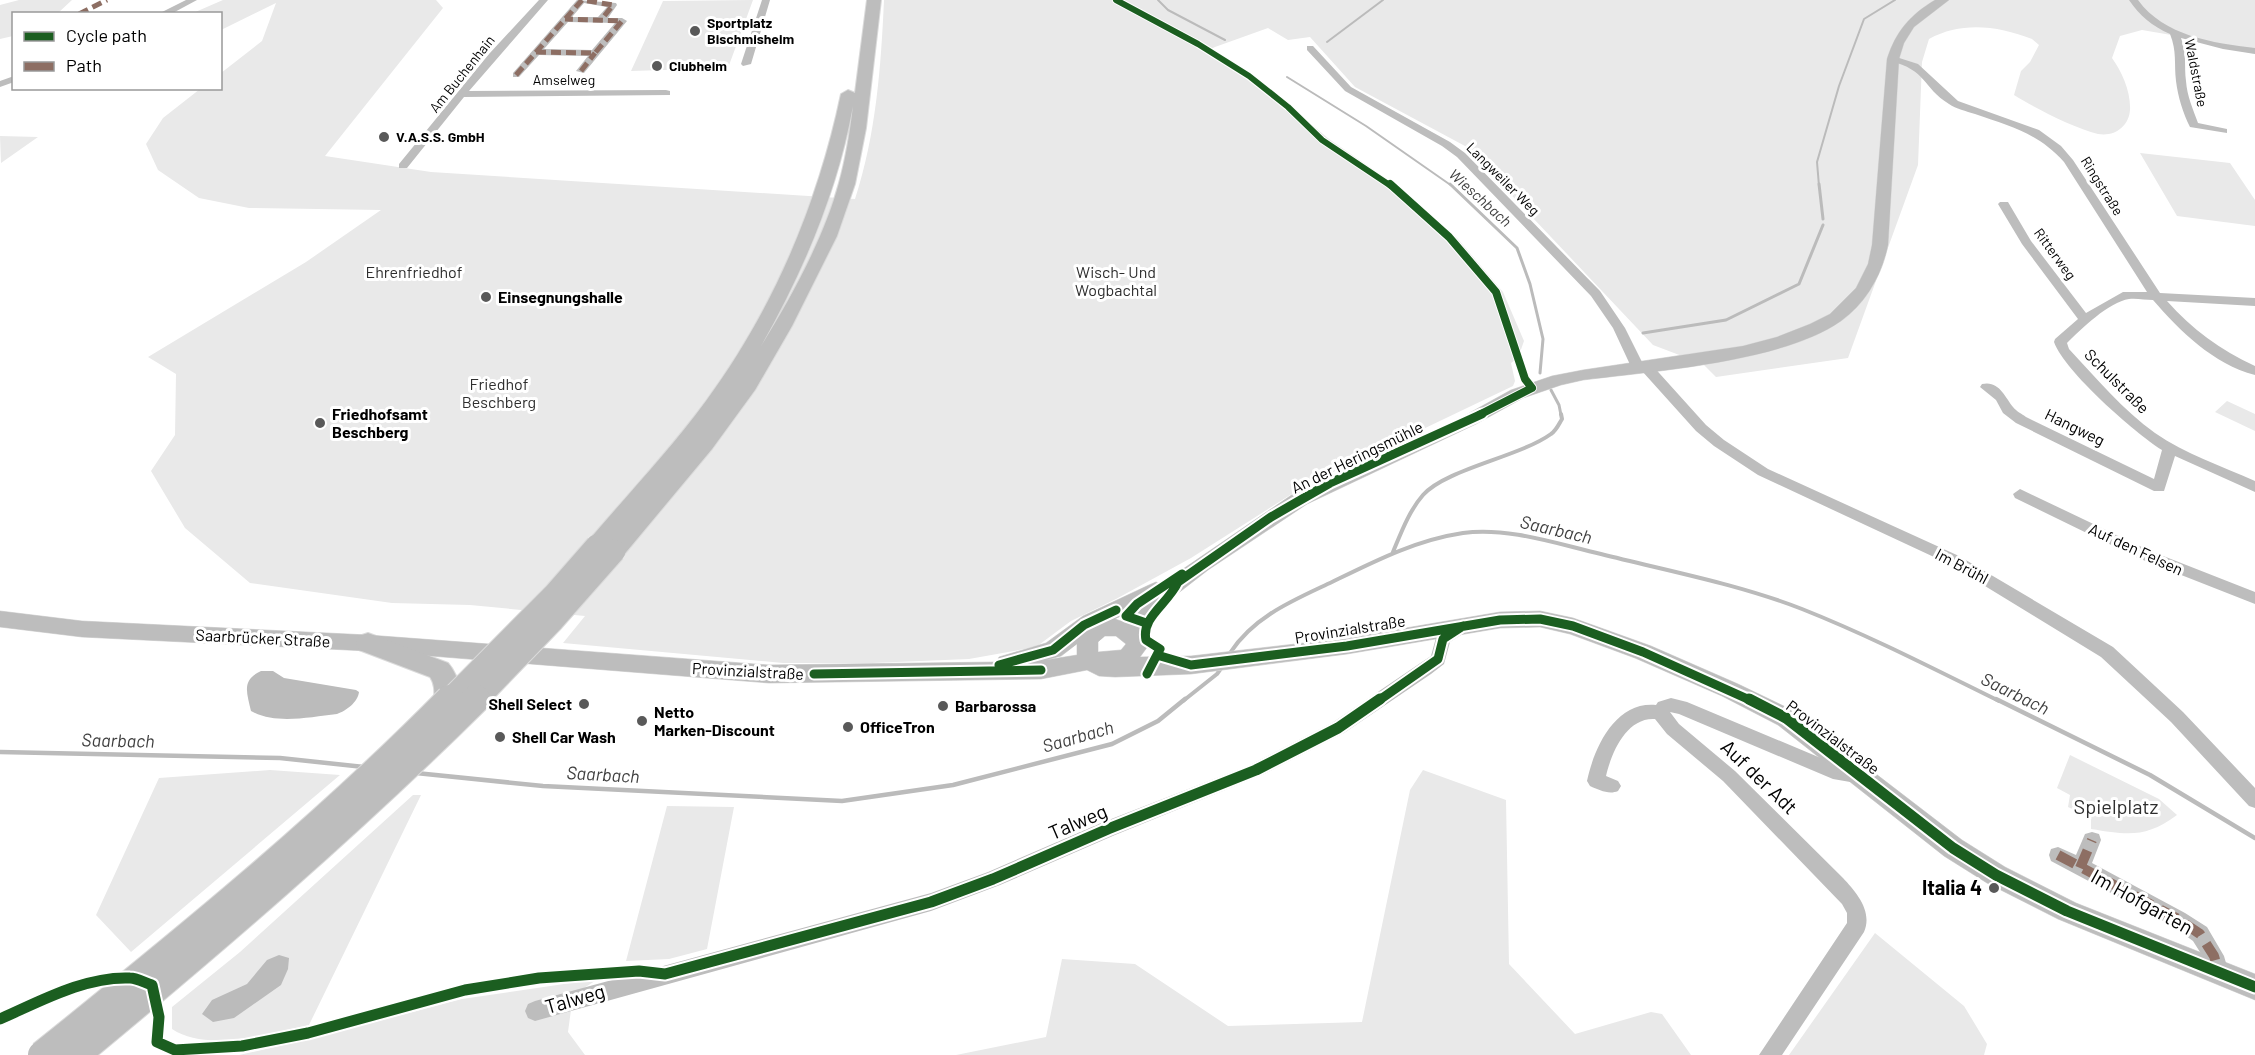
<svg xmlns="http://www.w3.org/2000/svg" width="2255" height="1055" viewBox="0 0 2255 1055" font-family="Barlow,sans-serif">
<rect width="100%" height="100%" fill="#fff"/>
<path fill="#e9e9e9" d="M19 0H72L58 13 14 14 13 36 0 39V5Z
M223 0H436L443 8 325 156 431 172 855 199C876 135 881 67 884 0H2255V54L2183 37 2142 30 2120 36 2112 58C2122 72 2131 92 2130 110 2129 126 2115 137 2098 134 2074 128 2035 108 2014 95L2021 71 2030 62 2039 45 2032 39C1998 26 1962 21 1929 39L1922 62 1918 165 1848 358 1716 377 1703 364 1653 345 1465 146 1355 87 1310 37 1288 40 1268 28 1215 47 1211 49 1253 76 1329 139 1387 179 1457 238 1503 292 1524 341 1518 358 1511 363 1515 381 1513 386 1306 485 1191 558 1116 599 1071 621 1036 647 969 659 872 663H783L563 643 585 616 470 605 392 603 250 583 185 528 151 471 175 435 176 374 148 357 306 262 381 210 249 208 199 198 158 170 146 144 163 118 200 89 220 88 221 73 262 41 276 3 221 30 220 14 193 13Z
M753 0 728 68 631 71 663 1Z
M0 136 38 137 1 163Z
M2140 153 2230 163 2255 200V226L2177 216Z
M2227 401 2255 414V431L2215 412Z
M2070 755 2159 799 2177 815C2146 838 2128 835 2091 829V818L2068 807 2070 795 2057 788Z
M270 770 340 775 131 952 96 915 159 778Z
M1423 770 1506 800 1509 964 1575 1034 1651 1012 1662 1014 1691 1055H956L1046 1037 1062 959 1135 964 1228 1026 1362 1022 1410 790Z
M413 795H421L309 1025C268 1033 208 1053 172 1029V1007L240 952Z
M667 806 734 807 707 949 669 959 626 961Z
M1875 933 1964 1006 1987 1044 1984 1055H1789Z
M598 979 573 995 568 1032 585 1055H239L306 1040 462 999Z"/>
<path fill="#bbb" d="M261 671H273L284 678 356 690 359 692C358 702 346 711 337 714 309 717 276 725 251 711 247 693 241 680 261 671Z
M279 955 289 958 288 969 281 985 234 1018 213 1022 202 1014 212 1000 247 984 267 960Z"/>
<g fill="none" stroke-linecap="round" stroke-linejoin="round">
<path stroke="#bbb" stroke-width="2" d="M1158 0 1168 10 1225 40
M1327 42 1383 0
M1287 77 1366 126 1452 186
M1819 186 1817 162 1839 86 1864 19 1895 0"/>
<path stroke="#bbb" stroke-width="3" d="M1450 184 1517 248 1530 284 1543 339 1540 373
M1819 184 1823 219
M1643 333 1726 320 1799 284 1823 225
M1551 390 1559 405 1561 415"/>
<path stroke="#bbb" stroke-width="4" d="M1393 552C1401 533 1409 511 1423 495 1446 469 1519 457 1551 434 1556 431 1559 424 1562 419L1561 414
M1230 653C1254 616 1294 600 1332 582 1375 561 1416 540 1463 533 1509 527 1557 544 1601 554 1668 571 1738 584 1802 609 1870 636 1934 669 1999 701
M1183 701 1217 674 1222 667"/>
<path stroke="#bbb" stroke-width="4.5" d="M1996 699 2150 775 2255 838
M0 752 280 758 364 767
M416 773 543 786 842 801 953 785 1112 744 1158 721 1185 699"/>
<g stroke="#dbdbdb" stroke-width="1">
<path id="major" d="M1935 0H1949L1914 27 1904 43 1899 59 1888 245C1882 275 1866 303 1841 321 1783 362 1654 371 1583 380L1561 385 1523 398 1476 424 1307 504 1208 570 1159 608 1143 632 1148 646 1140 657 1191 656 1347 638 1500 612 1540 611 1573 618 1651 646 1738 684 1794 711 1962 840 2005 867 2076 903 2255 974V1000L2058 919 1987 883 1944 856 1778 725 1722 696 1635 658 1570 634 1540 627 1500 628 1347 654 1191 674 1115 677 1099 676 1087 670 1041 679 769 683 368 651 82 637 0 627V611L82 621 368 635 769 665 997 662 999 657 1046 643 1083 616 1149 585 1156 582 1161 584 1293 494 1464 416 1511 390 1552 376 1583 370 1743 346 1777 337 1810 324 1830 314 1856 288 1868 264 1872 245 1887 59C1896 31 1910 15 1935 0ZM1136 609 1127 623 1115 619ZM1105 636H1116L1126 644 1121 650 1098 652V642ZM1077 644V655L1046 660 1061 656Z"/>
</g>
<g stroke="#dbdbdb" stroke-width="2">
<path id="highway" d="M867 0H881L866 128 855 184 837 236 792 326 755 390 712 449 622 557 614 559 606 557 603 552 597 554 589 552 586 546 589 540C628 494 670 450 706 401 773 310 818 204 841 94L848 90 855 93ZM853 106C850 132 846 158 839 183 824 238 791 298 761 346 804 270 837 192 853 106Z
M368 633 448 663C461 678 464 701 455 718L446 722 437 718C430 705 439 690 430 677L359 650 356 643 359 636Z"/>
</g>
<path fill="#bdbdbd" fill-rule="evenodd" d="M186 0H197L171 14H158Z
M539 0H548L469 91 666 90 670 91V95L464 97 407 168H399V164L489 54Z
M577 0 616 3 617 5 608 18H622L627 21 584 73 576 71 588 56 539 55 519 77H513V73ZM584 3 607 7 598 17H572ZM568 22 615 23 592 50 544 49Z
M762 0H770L751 64 743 66 741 64Z
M2129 0H2138C2164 36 2213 43 2255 48V54L2223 49 2181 38C2187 53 2184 66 2186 81 2187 96 2193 109 2198 123L2227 129V133L2190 127C2183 113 2178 97 2176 81 2174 64 2177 51 2170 34 2152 26 2140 16 2129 0Z
M1307 46H1313L1351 87 1450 142 1465 153 1600 291 1625 328 1643 364H1651L1706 425 1724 440 1768 469 1959 556 2113 647 2183 712 2255 788V808L2249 806 2171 722 2101 657 1949 564 1758 475 1714 446 1696 431 1642 371H1633L1613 328 1591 296 1457 157 1442 146 1345 91 1307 50Z
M1893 56 1918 64 1958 101 2039 130 2061 146 2073 160 2160 293 2255 298V306L2167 301C2192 329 2220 350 2255 366V375C2213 364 2180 331 2153 300 2146 300 2136 298 2129 299 2109 302 2081 329 2067 343L2069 349C2095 377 2124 411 2155 433 2185 454 2222 466 2255 481V492L2175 456 2164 491H2154L2016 423 2003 413 1996 400 1980 387 1982 384C1999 380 2005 397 2013 407 2016 411 2022 414 2026 417L2154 479 2162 450C2134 432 2065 372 2054 342L2055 339 2078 319 2022 244 1998 204 2000 202H2008L2031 241 2086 313 2123 292H2147L2064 162C2038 133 2010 126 1975 114 1966 111 1956 109 1949 104 1922 87 1927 70 1890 61L1888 59Z
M14 76V82L0 87V81Z
M2020 489 2148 550 2255 592V604L2138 558 2015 498 2013 494Z
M1463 620 1469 622 1471 626 1469 630 1450 642 1444 664 1431 674 1344 733 1262 775 1115 835 1000 885 931 911 535 1021 528 1018 525 1011 528 1004 535 1001 931 893 988 872 1101 823 1250 765 1332 723 1419 664 1431 656 1437 634Z
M1671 698 1687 702 1835 764 1862 770 1865 775 1862 780 1856 783 1833 779 1679 714 1670 712 1679 724 1735 771 1843 878C1856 892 1873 911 1864 932L1782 1055H1759L1847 923V913L1842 904 1723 781 1667 734 1655 719C1626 717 1611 754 1606 776L1618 781 1621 786 1618 791C1609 795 1599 790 1590 786L1587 781C1594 748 1615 701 1656 705L1658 702Z
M2092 832 2099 834 2101 840 2092 863 2185 913 2207 927 2224 956 2228 970 2225 977 2218 980 2211 977 2205 960 2193 941 2171 925 2051 861 2049 855 2051 849 2058 847 2076 855 2085 834Z"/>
<use href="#major" fill="#bdbdbd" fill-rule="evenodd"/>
<use href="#highway" fill="#bdbdbd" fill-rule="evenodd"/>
<g stroke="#dbdbdb" stroke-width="25" stroke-linecap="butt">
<path id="highway-bridge-far1" d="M449 701 555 594 597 546
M475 701 553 620 614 551"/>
</g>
<g stroke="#dbdbdb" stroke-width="30" stroke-linecap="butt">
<path id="highway-bridge" d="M42 1055C183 942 323 828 450 699
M76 1055C214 941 349 825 476 699"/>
</g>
<use href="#highway-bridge-far1" stroke="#bdbdbd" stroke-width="23"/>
<use href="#highway-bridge" stroke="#bdbdbd" stroke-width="28"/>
<path stroke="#8d6e63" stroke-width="5" stroke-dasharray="10 5" stroke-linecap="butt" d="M79 14 107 0
M536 52 595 53 622 21 565 19
M581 71 595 53
M516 75 582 0 613 5 601 20"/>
<path stroke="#8d6e63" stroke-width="10" stroke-dasharray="19 10" stroke-linecap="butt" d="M2058 855 2178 919 2200 934 2214 956 2218 970
M2080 868 2092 840"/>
<g stroke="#fff" stroke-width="8">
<path id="cycleway-far3" d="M1116 0 1198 44 1249 76 1288 107 1322 140 1391 186"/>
</g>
<g stroke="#fff" stroke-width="10">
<path id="cycleway-far2" d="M1390 184 1449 237 1496 292 1525 379 1532 388 1479 415"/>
</g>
<g stroke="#fff" stroke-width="13">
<path id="cycleway-far1" d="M1146 623 1126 616 1137 604 1182 574
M1157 655 1191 665 1347 646 1500 620 1540 619 1573 626 1643 652 1752 701
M999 665 1053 650 1084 625 1116 610
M814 674 1041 670
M1147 674 1160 649 1146 640C1141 617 1168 604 1178 582L1271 517 1330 483 1482 414
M1378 701 1438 659 1443 639 1463 626"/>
</g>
<g stroke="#fff" stroke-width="15">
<path id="cycleway" d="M1749 699 1786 718 1953 848 1996 875 2067 911 2255 987
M0 1019C39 1002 85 976 130 978 137 978 145 983 152 985L159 1017 157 1042 175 1050 242 1046 308 1033 465 990 539 978 639 971 665 974 931 902 993 879 1108 829 1256 770 1338 728 1380 699"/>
</g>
<use href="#cycleway-far3" stroke="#1b5e20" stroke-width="6"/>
<use href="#cycleway-far2" stroke="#1b5e20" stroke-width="8"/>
<use href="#cycleway-far1" stroke="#1b5e20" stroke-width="9"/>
<use href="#cycleway" stroke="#1b5e20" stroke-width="11"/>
</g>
<g fill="#595959" stroke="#fff" stroke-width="2">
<circle cx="695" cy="31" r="6"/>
<circle cx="657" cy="66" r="6"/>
<circle cx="384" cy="137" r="6"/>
<circle cx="486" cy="297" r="6"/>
<circle cx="320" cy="423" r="6"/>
<circle cx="584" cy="704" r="6"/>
<circle cx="943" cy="706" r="6"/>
<circle cx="642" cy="721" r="6"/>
<circle cx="848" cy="727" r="6"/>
<circle cx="500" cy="737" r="6"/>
<circle cx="1994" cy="888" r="6"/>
</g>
<g text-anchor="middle" stroke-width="6" stroke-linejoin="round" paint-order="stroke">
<g font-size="14" font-weight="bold" fill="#000" stroke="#fff" text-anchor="start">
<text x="707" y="28">Sportplatz<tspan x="707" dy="16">Bischmisheim</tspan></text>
<text x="669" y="71">Clubheim</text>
<text x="396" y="142">V.A.S.S. GmbH</text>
</g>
<g font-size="14" fill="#000" stroke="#fff">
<text transform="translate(2196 73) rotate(79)" y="5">Waldstraße</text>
<text transform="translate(462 74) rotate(-51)" y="5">Am Buchenhain</text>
<text x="564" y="85">Amselweg</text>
<text transform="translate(1503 179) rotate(45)" y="5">Langweiler Weg</text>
<text transform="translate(2102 186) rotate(58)" y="5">Ringstraße</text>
<text transform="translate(2055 254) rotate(54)" y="5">Ritterweg</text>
</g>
<g font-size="15" font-style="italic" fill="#3f3f3f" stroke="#fff">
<text transform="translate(1480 198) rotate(42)" y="5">Wieschbach</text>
</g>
<g font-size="16" fill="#2e2e2e" stroke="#fff">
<text x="414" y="278">Ehrenfriedhof</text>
<text x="1116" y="278">Wisch- Und<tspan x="1116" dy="18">Wogbachtal</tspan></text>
<text x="499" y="390">Friedhof<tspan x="499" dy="18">Beschberg</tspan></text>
</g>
<g font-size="16" font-weight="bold" fill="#000" stroke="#fff" text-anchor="start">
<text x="498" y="303">Einsegnungshalle</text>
<text x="332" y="420">Friedhofsamt<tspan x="332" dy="18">Beschberg</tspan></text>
<text x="572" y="710" text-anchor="end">Shell Select</text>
<text x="955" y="712">Barbarossa</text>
<text x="654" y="718">Netto<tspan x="654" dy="18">Marken-Discount</tspan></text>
<text x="860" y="733">OfficeTron</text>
<text x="512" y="743">Shell Car Wash</text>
</g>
<g font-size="16" fill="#000" stroke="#fff">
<text transform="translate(2117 381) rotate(45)" y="6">Schulstraße</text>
<text transform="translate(2075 427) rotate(26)" y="6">Hangweg</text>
<text transform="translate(1357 457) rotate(-26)" y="6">An der Heringsmühle</text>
<text transform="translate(2136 549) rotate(25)" y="6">Auf den Felsen</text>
<text transform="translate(1962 566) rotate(28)" y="6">Im Brühl</text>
<text transform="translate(1350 629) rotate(-9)" y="6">Provinzialstraße</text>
<text transform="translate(263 638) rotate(3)" y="6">Saarbrücker Straße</text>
<text transform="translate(748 671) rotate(3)" y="6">Provinzialstraße</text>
<text transform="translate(1833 737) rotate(37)" y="6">Provinzialstraße</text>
</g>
<g font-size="18" font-style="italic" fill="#3f3f3f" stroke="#fff">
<text transform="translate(1556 530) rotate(13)" y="6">Saarbach</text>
<text transform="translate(2015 694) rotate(26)" y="6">Saarbach</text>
<text transform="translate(1078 737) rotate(-16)" y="6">Saarbach</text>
<text transform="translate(118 741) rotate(1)" y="6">Saarbach</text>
<text transform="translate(603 775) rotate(3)" y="6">Saarbach</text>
</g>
<g font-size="20" fill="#000" stroke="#fff">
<text transform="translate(1759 777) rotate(44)" y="7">Auf der Adt</text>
<text transform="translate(1078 822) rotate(-23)" y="7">Talweg</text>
<text transform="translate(2142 902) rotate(29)" y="7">Im Hofgarten</text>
<text transform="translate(575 999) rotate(-16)" y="7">Talweg</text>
</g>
<g font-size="20" fill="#2e2e2e" stroke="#fff">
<text x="2116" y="814">Spielplatz</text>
</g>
<g font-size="20" font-weight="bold" fill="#000" stroke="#fff" text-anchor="end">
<text x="1982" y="895">Italia 4</text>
</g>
</g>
<rect x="12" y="12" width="210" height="78" fill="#ffffff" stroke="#999999" stroke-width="1.5"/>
<rect x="24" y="32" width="30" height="9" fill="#1b5e20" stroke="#999999" stroke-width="1.5"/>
<text x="66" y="42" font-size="18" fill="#000000">Cycle path</text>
<rect x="24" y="62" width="30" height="9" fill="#8d6e63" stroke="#999999" stroke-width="1.5"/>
<text x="66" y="72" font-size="18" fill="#000000">Path</text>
</svg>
